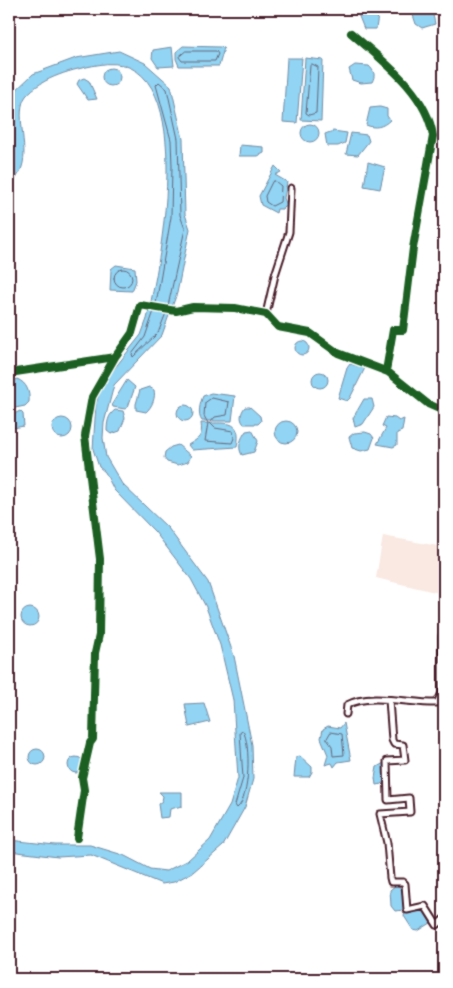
<svg xmlns="http://www.w3.org/2000/svg" width="453" height="988" viewBox="0 0 453 988" font-family="'Gochi Hand',sans-serif">
<rect width="100%" height="100%" fill="#fff"/>
<filter id="ink" filterUnits="userSpaceOnUse"><feTurbulence type="fractalNoise" baseFrequency=".02" numOctaves="2"/><feDisplacementMap in="SourceGraphic" scale="10" xChannelSelector="R" yChannelSelector="G"/><feConvolveMatrix kernelMatrix="1 2 1 2 8 2 1 2 1" color-interpolation-filters="sRGB"/></filter>
<g filter="url(#ink)">
<path fill="#f9e9e2" d="M383 536 444 547 443 594 376 578Z"/>
<path fill="#91d4f3" stroke="#758ca3" d="M356 9H379L376 29H364Z
M411 9 432 10 435 24 422 28 416 24Z
M183 46 220 47 224 48 219 66H179L176 59V52Z
M172 47 174 66 158 67 152 58 153 50Z
M119 51 145 63 171 86 183 139 185 214 190 229 177 293 162 335 114 385 104 423 103 438 106 457 122 484 168 528 208 582 234 656 252 745 253 779 245 807 223 846 193 872 174 882 162 884 91 855 58 857 9 851V840L55 845H90L123 855 150 869 166 871 188 860 210 840 230 805 238 778 233 700 220 645 206 607 191 579 155 532 114 490 105 472 99 467 93 449 96 404 102 384 141 335 147 319C160 265 204 44 97 65 74 69 42 77 26 96 14 112 29 146 22 167 20 174 13 182 9 189V167L14 140 9 113 12 94 33 74 76 58Z
M287 58H302L297 123 283 122Z
M305 58 323 60 321 121 301 120Z
M355 65 369 66C374 71 376 75 372 82L361 83 352 80 349 69Z
M102 77a9 9 0 1 1 18 0a9 9 0 1 1-18 0Z
M84 78 89 81 97 99 88 100 77 84 79 80Z
M380 107 387 109V116L390 120C383 127 375 129 366 125L370 108Z
M301 133a9 9 0 1 1 18 0a9 9 0 1 1-18 0Z
M333 131 347 133 345 143 338 146H327L325 134Z
M351 133 367 135 369 141 358 155 346 154Z
M240 145 264 147V153L258 156H239Z
M368 162 385 167 380 189 364 186Z
M275 166 281 172 275 175 287 182 284 198 287 206 282 209H277L276 213 261 205 259 196Z
M116 265 135 268 136 281 132 291 110 290 111 269Z
M295 348a7 7 0 1 1 14 0a7 7 0 1 1-14 0Z
M350 364 365 368 350 398 347 401 338 398 347 368Z
M312 380a8 8 0 1 1 16 0a8 8 0 1 1-16 0Z
M17 379C27 383 30 392 29 402L25 406 15 408 10 403 9 387Z
M127 380 135 387 128 407 125 409 113 407 112 404Z
M149 387 154 390C156 397 152 407 146 412L136 410V404L140 390Z
M211 393 235 396 232 421H202C197 415 200 403 203 396Z
M364 399H372L374 407 363 424 355 427 353 418Z
M177 413a8 8 0 1 1 16 0a8 8 0 1 1-16 0Z
M245 407H250L260 416 261 421 258 424H244C239 419 241 412 245 407Z
M115 410 123 411 125 418 120 431 111 434 107 431C107 423 108 415 115 410Z
M20 411 23 414 24 426 13 428 12 415Z
M386 417 395 418 399 421 404 419 402 431 397 433V445L393 447 377 444 386 428 382 426Z
M52 428a10 10 0 1 1 20 0a10 10 0 1 1-20 0Z
M275 432a11 11 0 1 1 22 0a11 11 0 1 1-22 0Z
M201 423C224 424 243 417 237 447L192 450 188 445C199 438 203 437 201 423Z
M252 430 258 441 254 452 242 455C237 447 241 438 246 431Z
M365 432 371 434 374 438 370 449 361 451 352 448 349 437 354 433Z
M178 445 191 456 188 462 178 465 167 462 164 458 165 452 171 447Z
M21 617a9 9 0 1 1 18 0a9 9 0 1 1-18 0Z
M204 703 210 722 189 727 185 704Z
M344 723 351 760 338 762 334 767 332 763 325 765 328 755 321 738 323 729 328 726 340 728Z
M29 757a8 8 0 1 1 16 0a8 8 0 1 1-16 0Z
M300 756 312 767V772L309 777H294L296 757Z
M68 765a8 8 0 1 1 16 0a8 8 0 1 1-16 0Z
M384 763 386 777 382 784 376 785 375 778 377 767Z
M159 792H182V806L170 809 169 817 160 818 158 804 162 801 163 796Z
M396 885 400 887 404 895V910L395 911 391 906 390 890Z
M424 908 431 923 418 931 413 930 404 916 405 913Z"/>
<g fill="none" stroke-linecap="round" stroke-linejoin="round">
<path stroke="#66677b" stroke-width="1" d="M186 51H216L218 54 215 61H182L179 57Z
M312 64 318 67 316 113 309 115 306 113 310 66Z
M275 181 281 186 280 202 272 206 266 202 265 196 272 182Z
M114 278a9 9 0 1 1 18 0a9 9 0 1 1-18 0Z
M156 304 171 217 172 166 171 140 156 85 159 82 167 89 178 139 180 215 185 229 168 306
M154 311 145 337 132 354 133 357 158 333 166 313
M212 398 229 402 227 415 215 417 210 423 215 428 233 431 234 438 232 443 205 441 208 423 204 416 205 403Z
M243 731C251 743 250 799 237 808L235 805 243 778 240 733Z
M331 732 342 734 344 755 333 756 332 746 327 739Z"/>
<g stroke="#4a1f2b" stroke-width="9">
<path id="minor" d="M351 33C382 60 427 93 433 136L413 248 403 330H393L386 371
M266 314 275 275 289 232 291 188
M9 373 115 357 132 333 140 305 176 311 193 307 235 308 266 314 278 327 310 333 338 353 388 372 428 404 444 411
M442 690V637L444 619
M389 700 392 740 394 744 403 745 405 760 387 761 388 800 409 798 410 812 380 814 387 843 390 878 391 882H403L405 884 407 910 425 906 437 925 444 919
M346 714 347 705C369 692 413 704 437 703L444 689
M77 838 84 790 82 778 90 743 93 739 95 653 99 635 100 559 85 436 92 397 115 357"/>
</g>
<use href="#minor" stroke="#fff" stroke-width="5"/>
<g stroke="#fff" stroke-width="11">
<path id="cycleway" d="M351 33C382 60 427 93 433 136L413 248 403 330H393L386 371
M9 373 115 357 132 333 140 305 176 311 193 307 235 308 266 314 278 327 310 333 338 353 388 372 428 404 444 411
M77 838 84 790 82 778 90 743 93 739 95 653 99 635 100 559 85 436 92 397 115 357"/>
</g>
<use href="#cycleway" stroke="#1b5e20" stroke-width="8"/>
</g>
</g>
<rect width="453" height="988" fill="none" stroke="#fff" stroke-width="30"/>
<rect x="15" y="15" width="423" height="958" fill="none" stroke="#4a1f2b" stroke-width="2" filter="url(#ink)"/>
</svg>
